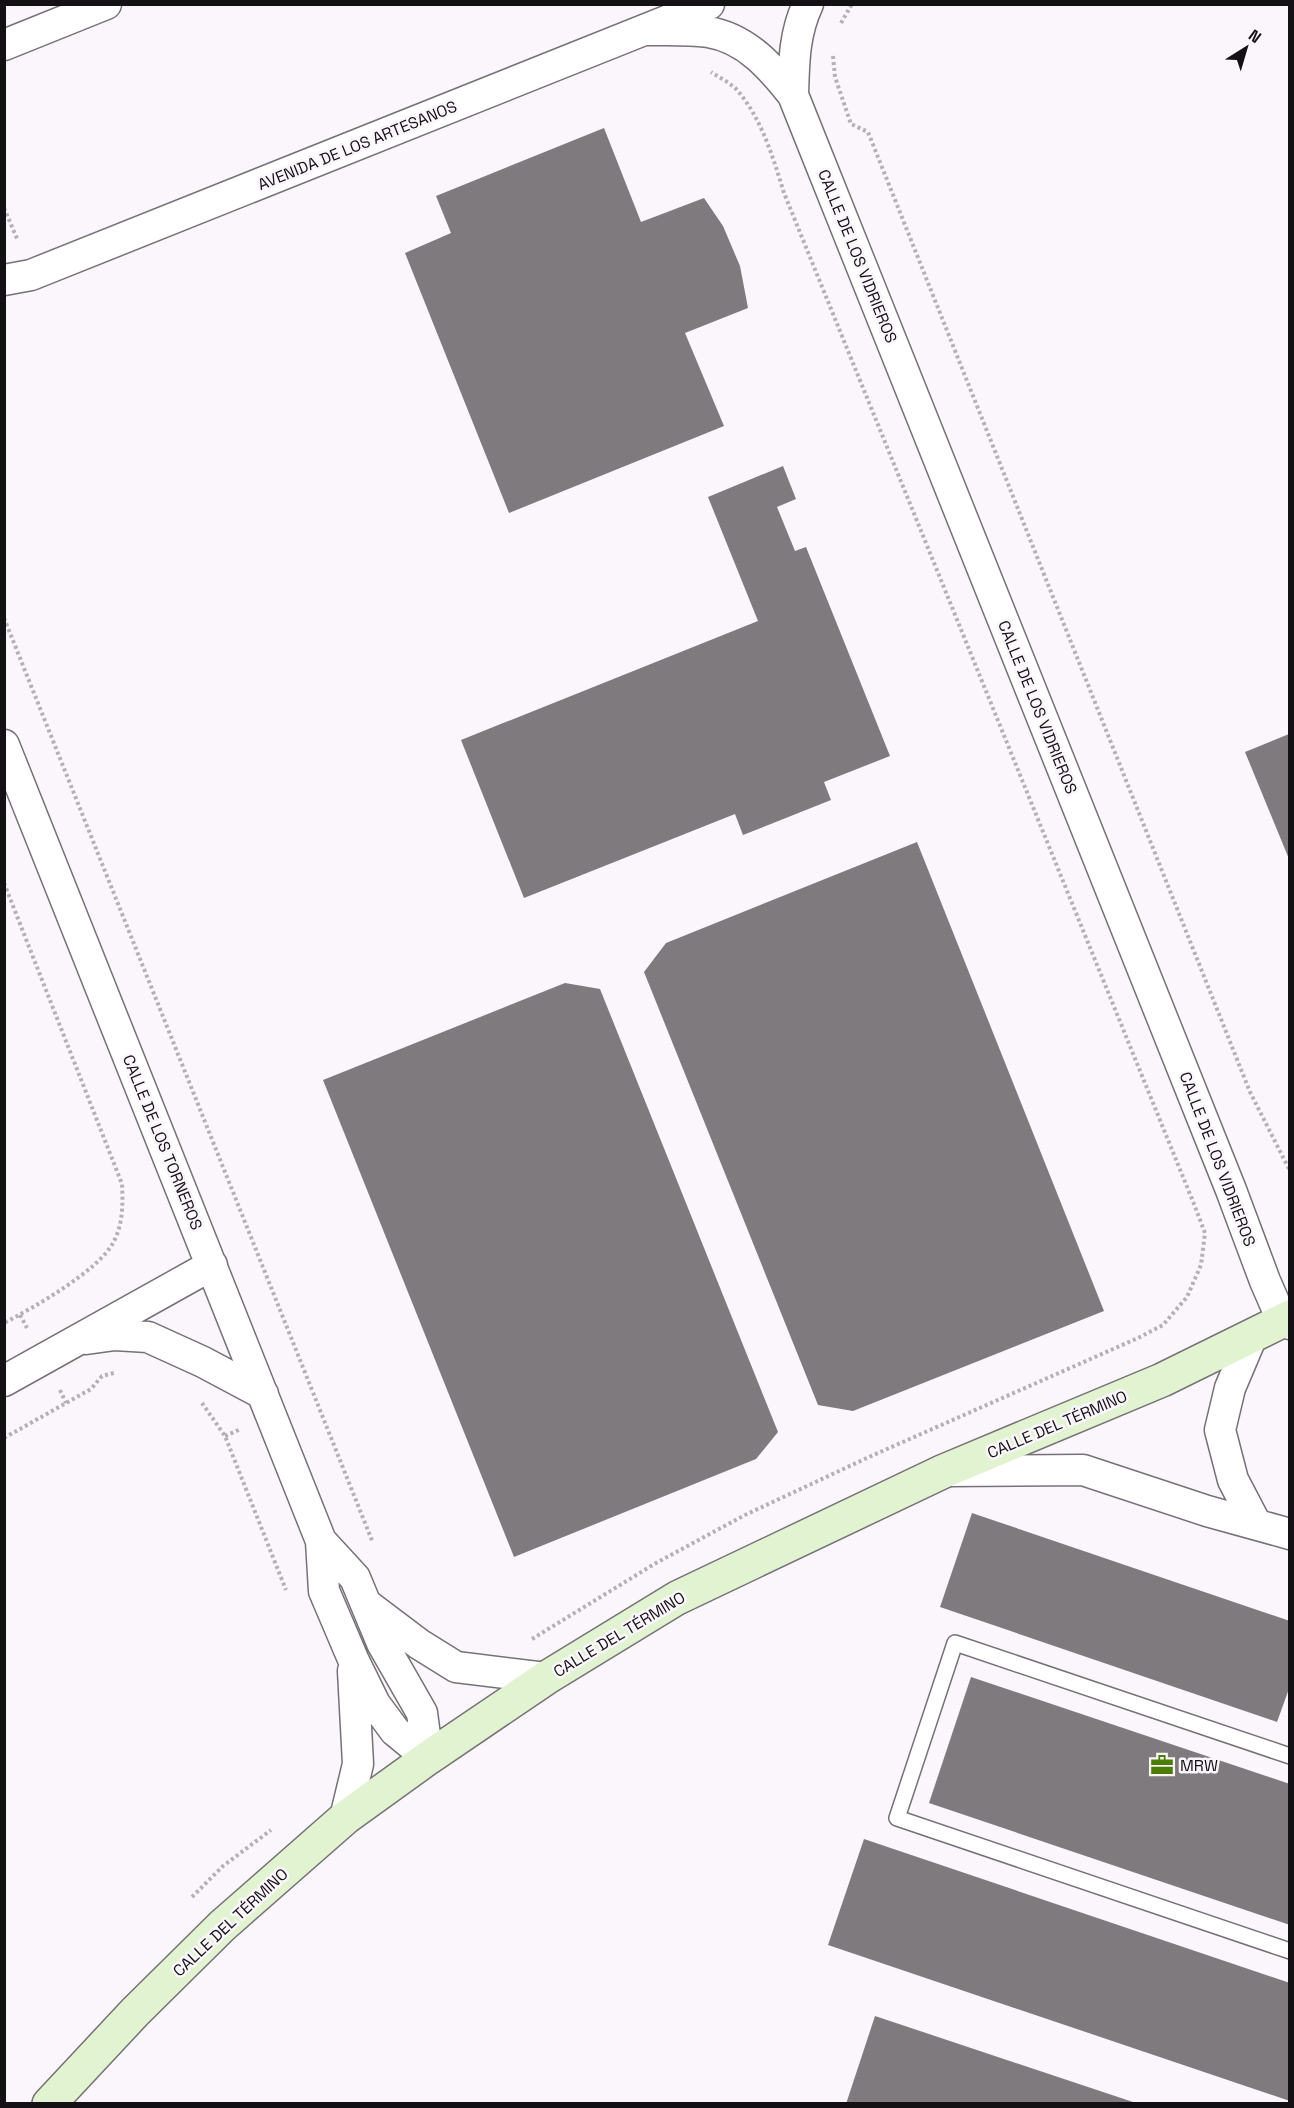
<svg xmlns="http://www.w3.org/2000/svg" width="1294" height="2108" viewBox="0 0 1294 2108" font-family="'Space Grotesk',sans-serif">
<rect width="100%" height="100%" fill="#fbf6fc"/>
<path fill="#7e7a7e" d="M604 128 641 222 704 198 723 226 740 266 748 308 685 333 724 426 509 513 405 253 451 233 436 196Z
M783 466 796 499 777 507 795 551 806 547 890 756 824 782 831 800 743 835 735 814 524 898 461 740 758 621 708 497Z
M1289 734V859L1245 752Z
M917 842 1104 1311 853 1411 818 1405 644 972 666 943Z
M565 983 600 989 778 1432 756 1459 514 1557 323 1080Z
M972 1513 1290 1621V1686L1277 1722 940 1607Z
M971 1677 1290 1784V1925L929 1803Z
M864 1839 1290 1983V2101L828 1945Z
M875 2016 1136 2103V2104H846Z"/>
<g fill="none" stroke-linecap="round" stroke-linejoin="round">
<g stroke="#767176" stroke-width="18">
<path id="lane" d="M1290 1756 955 1643 897 1818 1290 1951"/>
</g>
<g stroke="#767176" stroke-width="33">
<path id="street" d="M646 30C667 30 688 29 708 32 746 38 771 67 793 95L1231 1190 1265 1281 1282 1320 1290 1324
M4 45 106 4
M793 95C794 62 794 34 808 4
M4 280 31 275 709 4
M4 745 321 1541 324 1591 353 1659 375 1704 395 1731 428 1758
M1252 1336 1230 1388 1220 1430 1233 1480 1256 1524
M86 1339 115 1335 148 1337 203 1362 263 1394
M4 1381 212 1265
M947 1471 1083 1470 1207 1511 1290 1534
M321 1541 355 1578 382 1643 422 1713 428 1758
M366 1604 419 1644 456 1667 546 1678
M345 1818 358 1764 353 1671"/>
</g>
<g stroke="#767176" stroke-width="36">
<path id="secondary" d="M49 2104 135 2012 222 1926 345 1818 428 1758 546 1678 677 1598 944 1471 1162 1380 1290 1317"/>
</g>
<path stroke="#b4b0b5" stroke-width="4" stroke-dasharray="3 3" stroke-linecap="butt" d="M841 23 852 4
M833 56 835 77 851 124 868 132 1250 1092 1290 1171
M4 208 18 241
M4 618 373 1543
M4 883 122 1184C123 1204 123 1225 113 1243 98 1271 33 1308 4 1323
M20 1315 27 1328
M60 1390 66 1403
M202 1403 225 1436 286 1590
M225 1436 241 1429
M4 1438 91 1389 102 1376 114 1373
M532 1639 656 1563 745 1515 869 1457 1138 1338 1163 1325 1187 1297 1201 1265 1205 1233 1194 1204 784 193C773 157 762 120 738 91 731 83 720 78 711 72
M192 1897 223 1866 271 1830"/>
<use href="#lane" stroke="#fff" stroke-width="15"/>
<use href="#street" stroke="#fff" stroke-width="30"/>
<use href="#secondary" stroke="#e1f3d0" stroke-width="33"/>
</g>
<defs>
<g id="office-bare" transform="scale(1.8)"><path d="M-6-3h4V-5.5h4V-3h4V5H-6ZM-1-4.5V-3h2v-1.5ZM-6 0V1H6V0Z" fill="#4d7c05" stroke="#fbf6fc" stroke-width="2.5" paint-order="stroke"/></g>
</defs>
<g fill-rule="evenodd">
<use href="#office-bare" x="1162" y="1765"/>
</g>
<g text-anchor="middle" stroke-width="5" stroke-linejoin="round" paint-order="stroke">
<g font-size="16" fill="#131113" stroke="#fbf6fc">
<text transform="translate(357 145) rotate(-22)" y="6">AVENIDA DE LOS ARTESANOS</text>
<text transform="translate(858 256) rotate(68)" y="6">CALLE DE LOS VIDRIEROS</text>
<text transform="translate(1038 707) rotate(68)" y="6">CALLE DE LOS VIDRIEROS</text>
<text transform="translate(163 1142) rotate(68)" y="6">CALLE DE LOS TORNEROS</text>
<text transform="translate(1218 1159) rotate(69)" y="6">CALLE DE LOS VIDRIEROS</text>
<text transform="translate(1057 1424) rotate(-23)" y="6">CALLE DEL TÉRMINO</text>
<text transform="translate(619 1634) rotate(-31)" y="6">CALLE DEL TÉRMINO</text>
<text transform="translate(230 1922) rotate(-43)" y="6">CALLE DEL TÉRMINO</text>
</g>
<g font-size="16" fill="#131113" stroke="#fbf6fc" text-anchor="start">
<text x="1180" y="1771">MRW</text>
</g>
</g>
<rect width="1294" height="2108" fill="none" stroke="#131113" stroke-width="12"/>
<g transform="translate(1246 48) rotate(37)" stroke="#fbf6fc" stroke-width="4.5" paint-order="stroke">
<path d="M0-4.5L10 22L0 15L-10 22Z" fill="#131113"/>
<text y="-9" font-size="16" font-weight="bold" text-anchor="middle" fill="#131113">N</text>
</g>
</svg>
